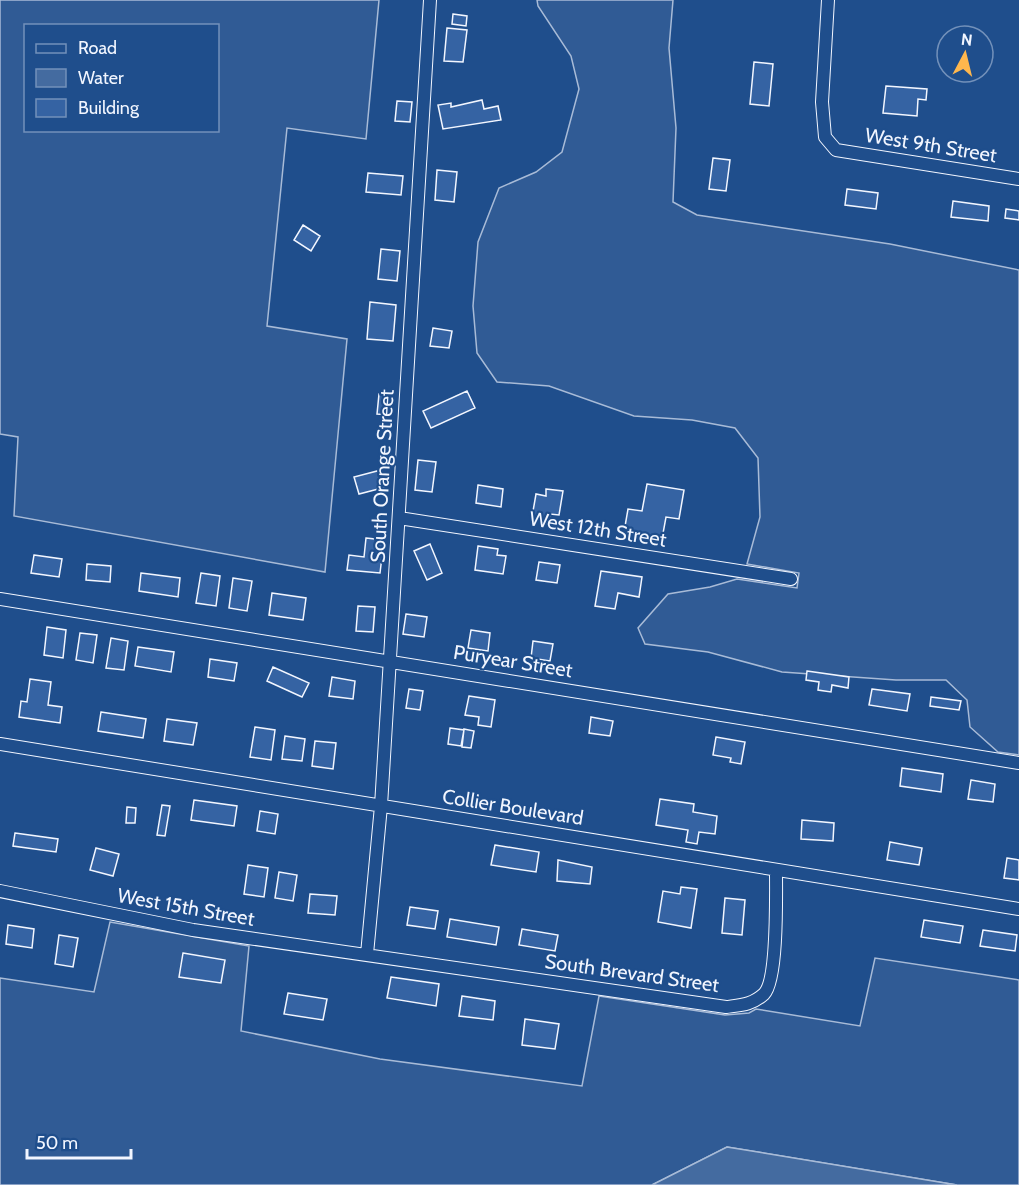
<svg xmlns="http://www.w3.org/2000/svg" width="1019" height="1185" viewBox="0 0 1019 1185" font-family="Cabin,sans-serif">
<rect width="100%" height="100%" fill="#1f4e8c"/>
<path fill="#305b95" stroke="#a8bbd7" stroke-width="1.5" fill-rule="evenodd" d="M0 0H379L366 139 287 128 267 326 347 339 325 572 14 516 18 437 0 434ZM26 26H218V130H26Z
M537 0H673L669 48 676 128 673 202 697 215 890 244 1019 270V755L998 752 970 727 967 700 946 680H896L782 672 708 652 645 644 638 628 668 594 710 587 737 579 797 588 799 573 747 564 760 517 758 458 735 428 692 420 634 416 549 386 497 382 477 353 473 306 478 242 499 188 536 172 562 152 579 89 571 56 538 6Z
M110 922 249 946 241 1031 380 1059 582 1086 599 996 725 1015 749 1013 756 1009 860 1026 875 958 1019 980V1185H957L727 1147 652 1185H0V978L94 992Z"/>
<path fill="#446ba0" stroke="#a8bbd7" stroke-width="1.5" d="M727 1147 957 1185H652Z"/>
<path fill="#3563a3" stroke="#f2f6ff" stroke-width="1.5" d="M453 14 467 16 466 26 452 24Z
M447 28 467 30 463 62 444 61Z
M754 62 773 64 769 106 750 104Z
M886 86 927 89 926 100 918 99 917 116 883 113Z
M482 100 484 109 498 106 501 120 443 129 438 105 451 103V107Z
M397 101 412 102 410 122 395 121Z
M713 158 730 160 726 191 709 189Z
M437 170 457 172 454 202 435 200Z
M368 173 403 176 401 195 366 192Z
M847 189 878 193 876 209 845 205Z
M953 201 989 206 988 221 951 217Z
M1006 209 1019 211V220L1005 218Z
M303 225 320 236 311 251 294 240Z
M381 249 400 251 397 281 378 279Z
M370 302 396 305 393 341 367 339Z
M433 328 452 331 449 348 430 346Z
M467 391 475 408 431 428 423 411Z
M379 394 393 395 391 415 377 414Z
M418 460 436 462 432 492 415 490Z
M381 470 386 487 359 494 354 477Z
M647 484 684 490 679 519 666 517 662 539 624 532 628 509 642 511Z
M478 485 503 489 501 507 476 503Z
M546 489 563 491 559 515 550 514 549 520 532 517 536 494 546 496Z
M366 538 384 540 380 573 347 570 349 555 364 557Z
M430 544 442 573 427 580 414 551Z
M478 546 498 549 497 555 506 556 503 574 475 570Z
M34 555 62 559 59 577 31 573Z
M539 562 560 565 557 583 536 580Z
M87 564 111 566 110 582 86 580Z
M601 571 642 577 639 597 618 593 615 609 595 606Z
M141 573 180 578 178 597 139 591Z
M201 573 220 576 216 606 196 603Z
M233 578 252 581 247 611 229 608Z
M272 593 306 598 303 620 269 615Z
M358 606 375 607 373 632 356 631Z
M406 614 427 617 424 637 403 634Z
M47 627 66 630 63 658 44 655Z
M471 630 490 633 488 651 468 648Z
M80 633 97 635 93 663 76 660Z
M111 638 128 641 124 670 106 668Z
M533 641 553 644 550 661 531 658Z
M138 647 174 652 171 672 135 666Z
M210 659 237 663 234 681 208 677Z
M273 667 309 683 302 697 267 681Z
M807 671 849 677 848 688 832 685 831 692 818 690 819 682 806 680Z
M332 677 355 681 353 699 329 696Z
M30 679 51 682 48 705 62 707 60 723 19 717 21 701 27 702Z
M409 689 423 691 420 710 406 708Z
M872 689 910 694 907 711 869 705Z
M469 696 495 700 491 727 478 725 479 717 465 715Z
M931 697 961 701 959 710 930 706Z
M101 712 146 719 143 738 98 731Z
M591 717 613 721 610 736 589 733Z
M167 719 197 723 193 745 164 741Z
M255 727 275 730 271 760 250 757Z
M450 728 464 730 461 746 448 744Z
M464 729 474 731 471 748 462 747Z
M285 736 305 739 302 761 282 759Z
M716 737 745 742 741 764 730 762 731 758 713 755Z
M315 741 336 743 333 769 312 766Z
M902 768 943 774 941 792 900 786Z
M971 780 995 784 993 802 968 799Z
M660 799 694 804 693 812 717 816 715 834 699 832 697 844 686 842 688 830 656 825Z
M194 800 237 806 234 826 191 820Z
M162 805 170 806 165 836 157 835Z
M127 807 136 808 135 823H126Z
M260 811 278 814 275 834 257 831Z
M802 820 834 823 833 841 801 839Z
M15 833 58 839 56 852 13 846Z
M890 842 922 848 919 865 887 860Z
M495 845 539 852 536 872 491 865Z
M96 848 119 854 113 876 90 870Z
M1007 858 1019 860V880L1004 878Z
M558 860 592 867 590 884 557 881Z
M248 865 268 868 264 897 244 894Z
M279 872 297 875 293 901 275 898Z
M681 887 697 889 691 928 658 922 663 891 680 894Z
M310 894 337 896 335 915 308 913Z
M725 898 745 900 742 935 722 933Z
M410 907 438 911 435 929 407 925Z
M450 919 499 927 496 945 447 937Z
M924 920 963 926 960 943 921 937Z
M8 925 34 929 32 948 6 944Z
M522 929 558 935 555 951 519 945Z
M983 930 1017 935 1015 951 980 946Z
M59 935 78 938 73 967 55 964Z
M183 953 225 960 221 983 179 977Z
M391 977 439 984 436 1006 387 998Z
M288 993 327 999 323 1020 284 1014Z
M462 996 495 1001 493 1020 459 1016Z
M525 1019 559 1024 555 1049 522 1045Z"/>
<g fill="none" stroke-linecap="round" stroke-linejoin="round">
<g stroke="#f2f6ff" stroke-width="14">
<path id="street" d="M828 0 822 102 825 137 836 150 1019 179
M399 518 791 579
M0 599 1019 763
M0 744 1019 909
M0 891 193 930 726 1007C741 1005 752 1005 764 994 778 980 776 893 776 870
M367 954 381 806 430 0"/>
</g>
<use href="#street" stroke="#1f4e8c" stroke-width="12"/>
</g>
<g text-anchor="middle" stroke-width="4.5" stroke-linejoin="round" paint-order="stroke">
<g font-size="20" fill="#f2f6ff" stroke="#1f4e8c">
<text transform="translate(931 145) rotate(9)" y="7">West 9th Street</text>
<text transform="translate(382 476) rotate(-87)" y="7">South Orange Street</text>
<text transform="translate(598 529) rotate(9)" y="7">West 12th Street</text>
<text transform="translate(513 661) rotate(9)" y="7">Puryear Street</text>
<text transform="translate(513 807) rotate(9)" y="7">Collier Boulevard</text>
<text transform="translate(186 907) rotate(10)" y="7">West 15th Street</text>
<text transform="translate(632 973) rotate(8)" y="7">South Brevard Street</text>
</g>
</g>
<rect x="24" y="24" width="195" height="108" fill="#1f4e8c" stroke="#7391ba" stroke-width="1.5"/>
<rect x="36" y="44" width="30" height="9" fill="#1f4e8c" stroke="#7391ba" stroke-width="1.5"/>
<text x="78" y="54" font-size="18" fill="#f2f6ff">Road</text>
<rect x="36" y="69" width="30" height="18" fill="#446ba0" stroke="#7391ba" stroke-width="1.5"/>
<text x="78" y="84" font-size="18" fill="#f2f6ff">Water</text>
<rect x="36" y="99" width="30" height="18" fill="#3563a3" stroke="#7391ba" stroke-width="1.5"/>
<text x="78" y="114" font-size="18" fill="#f2f6ff">Building</text>
<g transform="translate(965 54) rotate(7)"><circle r="28" fill="#1f4e8c" stroke="#7391ba" stroke-width="1.5"/>
<path d="M0-4.5L10 22L0 15L-10 22Z" fill="#ffb74d"/>
<text y="-9" font-size="16" font-weight="bold" text-anchor="middle" fill="#f2f6ff">N</text>
</g>
<path d="M27 1149v9h104v-9" fill="none" stroke="#f2f6ff" stroke-width="3"/>
<text x="36" y="1149" font-size="18" fill="#f2f6ff" stroke="#1f4e8c" stroke-width="4.5" paint-order="stroke">50 m</text>
</svg>
